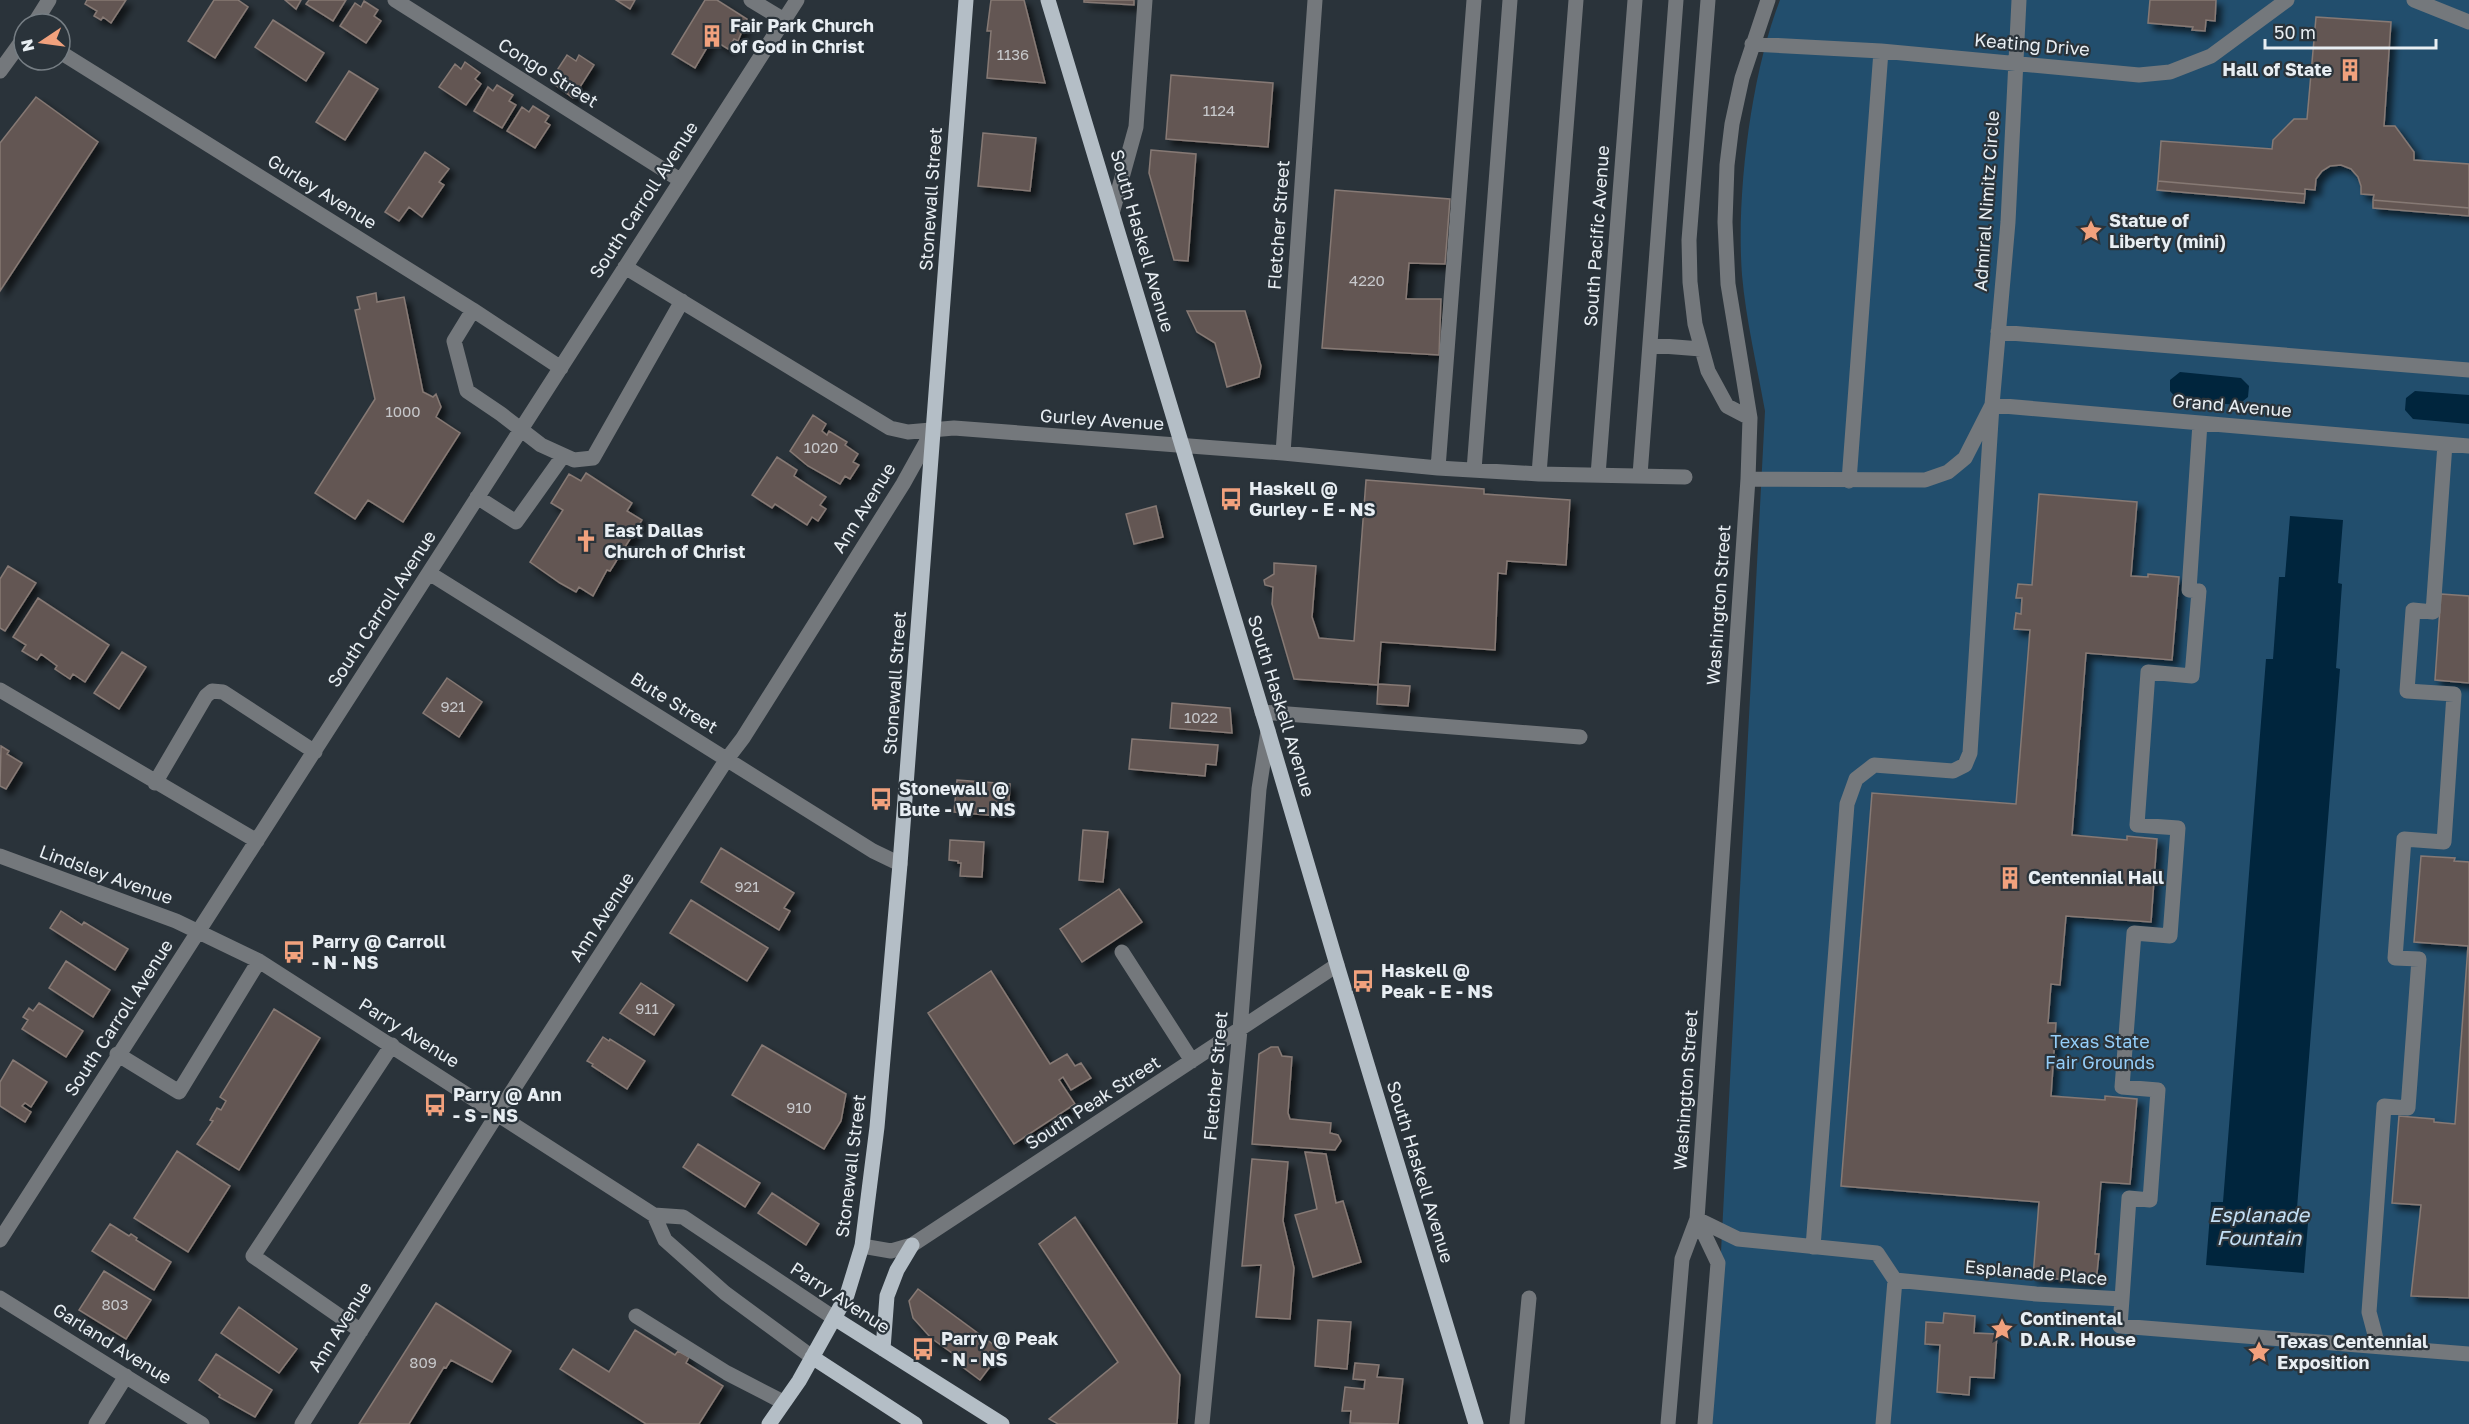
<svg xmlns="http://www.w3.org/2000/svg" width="2469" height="1424" viewBox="0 0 2469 1424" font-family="'Golos Text',sans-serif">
<defs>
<filter id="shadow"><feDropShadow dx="5.5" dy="5.5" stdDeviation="3" flood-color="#0009"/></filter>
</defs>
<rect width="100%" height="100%" fill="#2a333a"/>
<path fill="#224e6d" d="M1780 0H2469V1424H1712L1765 411C1757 366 1746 320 1742 275 1736 195 1751 74 1780 0Z"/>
<path fill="#00253d" d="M2180 372 2241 378 2249 386 2248 397 2238 405 2178 400 2170 391V380Z
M2415 391 2469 395V424L2413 419 2405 410 2406 398Z
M2290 516 2343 520 2338 583 2342 584 2336 668 2340 669 2297 1208 2309 1210 2304 1273 2206 1265 2211 1202H2223L2266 659H2273L2279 577H2285Z"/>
<path fill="#645752" stroke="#867974" stroke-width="1.5" filter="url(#shadow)" d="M87 0H126L111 23 103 17 101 20 94 16 97 11 85 4Z
M214 0H238L248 7 215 58 188 41Z
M285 0H301L296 9Z
M309 0H346L333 21 306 4Z
M616 0H635L630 9Z
M705 0H717L747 19 738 41 734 39 728 49 712 39 695 68 672 54Z
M991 0H1024L1045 83 987 78 991 31H987Z
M1084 0H1134V5L1084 2Z
M2150 0H2216L2215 21 2206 20 2205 31 2192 30 2193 27 2148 23Z
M364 1 378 10 374 16 381 21 366 43 340 26 355 3 361 7Z
M2316 17 2391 22 2384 126H2395L2414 152V160L2469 164V208L2373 200 2374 195 2361 194V186L2358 177 2351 169 2341 165 2330 166 2322 171 2316 179 2315 190 2305 189V194L2158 181 2161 141 2272 149 2273 140 2294 119H2307Z
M273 20 324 53 306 81 255 47Z
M567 55 576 61 579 55 594 65 573 98 550 81Z
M465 62 480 73 475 79 481 84 466 105 439 87 455 64 461 69Z
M349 71 378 89 345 140 316 122Z
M1171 75 1273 83 1268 147 1166 139Z
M497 85 513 95 509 101 516 105 502 128 474 111 488 87 493 91Z
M36 97 98 142 0 291V143Z
M533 106 549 116 545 122 550 125 535 148 507 131 522 107 529 112Z
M983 133 1036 138 1030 191 978 186Z
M1151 150 1196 154 1188 261 1174 260 1149 173Z
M425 152 449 169 439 182 444 185 422 217 409 207 399 221 385 212Z
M2158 181 2305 194 2304 203 2157 190Z
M1335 190 1450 199 1445 264 1409 263 1406 299H1441L1439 355 1322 348Z
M2373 200 2469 208V216L2373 208Z
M376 293 377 302 404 297 423 392 433 397 436 394 441 407 436 417 460 433 403 522 368 500 355 519 315 493 375 399 355 310 360 309 357 297Z
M1187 311H1245L1261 366 1259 377 1227 387 1215 343 1197 332Z
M813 415 826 424 822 431 827 435 829 431 847 442 845 445 858 454 853 462 859 465 850 479 845 476 840 484 808 466 790 451Z
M777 457 797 470 794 476 826 497 820 505 826 509 818 521 812 517 807 525 775 504 772 508 752 495Z
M586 473 632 503 627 511 642 520 610 571 607 570 593 596 579 587 576 592 560 583 530 562 563 510 551 503 569 474 581 481Z
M1366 480 1484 489V494L1570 500 1566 565 1507 561 1506 574 1498 573 1495 650 1381 642 1378 684 1410 686 1408 706 1377 704 1378 685 1294 679 1272 604 1273 587 1265 585 1264 580 1274 574V563L1316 566 1312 617 1319 638 1354 641Z
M2039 494 2137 502 2131 576 2148 577V574L2179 577 2172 660 2086 653 2072 835 2127 840V836L2157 839 2151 922 2066 916 2060 985 2051 984 2048 1023H2056L2051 1096 2105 1100V1096L2137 1099 2130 1184 2101 1182 2095 1254H2099L2096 1282 2033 1277 2039 1202 1841 1186 1872 793 2016 804 2030 630 2014 629 2016 613 2021 614 2022 598H2016L2018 584 2032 585Z
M1156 506 1163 537 1134 544 1126 514Z
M8 566 36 583 5 631 0 628V579Z
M2441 594 2469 596V683L2435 680Z
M38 598 109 645 85 682 73 674 70 679 55 669 57 666 41 654 37 660 22 651 26 645 13 637Z
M122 652 146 667 119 709 94 693Z
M447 678 482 702 459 737 423 713Z
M1172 703 1230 708 1232 733 1170 728Z
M1132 739 1218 745 1216 765 1206 764 1205 776 1129 769Z
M1 746 9 751 7 754 22 763 6 789 0 786Z
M957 780 1010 784 1008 817 954 812Z
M1083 830 1108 832 1103 882 1079 880Z
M950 840 984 842 982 877 960 876 961 863H958V861L949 860Z
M721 848 794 893 784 908 790 911 779 930 701 882Z
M2421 856 2455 858 2454 861 2469 862V1298L2411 1296 2421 1205 2392 1203 2399 1116 2434 1119V1122L2455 1124 2468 946 2414 942Z
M1119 889 1142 922 1082 962 1060 929Z
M691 900 768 948 747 981 670 933Z
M61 911 82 925 84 922 128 949 115 970 50 928Z
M66 961 110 990 93 1017 49 988Z
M991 971 1050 1064 1067 1054 1075 1066 1081 1063 1091 1078 1071 1090 1063 1077 1059 1080 1075 1104 1014 1144 928 1013Z
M641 983 674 1005 654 1035 620 1013Z
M39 1003 83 1031 66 1057 22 1029 28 1020 23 1017 29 1008 33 1011Z
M274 1009 320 1038 239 1170 197 1144 213 1121 210 1120 217 1108 221 1110 226 1101 220 1097Z
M603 1037 609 1041 610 1039 645 1061 627 1089 592 1066 593 1064 587 1061Z
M762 1045 846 1094 841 1121 824 1149 732 1095Z
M1271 1047H1278L1282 1056 1292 1057 1288 1113 1290 1119 1331 1123 1330 1133 1338 1135 1341 1141 1335 1150 1252 1144 1259 1054Z
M13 1060 47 1082 31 1107 25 1103 22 1106 31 1112 25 1122 0 1106V1082Z
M698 1144 760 1183 745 1207 683 1167Z
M177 1151 230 1186 188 1252 134 1218Z
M1305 1152 1326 1154 1336 1203 1343 1201 1361 1262 1313 1277 1295 1215 1317 1209Z
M1252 1159 1288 1162 1283 1221 1294 1268 1290 1319 1256 1317 1261 1265 1242 1266Z
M772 1193 819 1224 806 1245 758 1213Z
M1075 1217 1180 1375 1177 1424H1058L1049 1419 1118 1362 1039 1244Z
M110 1224 129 1236 131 1234 137 1238 136 1240 171 1262 154 1290 92 1251Z
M104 1271 151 1300 126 1339 79 1310Z
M918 1289 1002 1351 980 1380 956 1362 959 1358 931 1338 913 1318 909 1301Z
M436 1303 511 1351 492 1382 451 1360 446 1368 444 1367 409 1424H359Z
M239 1307 297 1349 279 1373 221 1333Z
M1944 1313 1975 1316 1974 1333 1997 1334 1994 1378 1970 1377 1969 1395 1937 1392 1940 1345 1925 1344 1926 1322 1943 1323Z
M1318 1320 1351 1322 1347 1369 1315 1366Z
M635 1330 675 1355 678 1351 689 1357 686 1363 723 1386 699 1424H646L560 1369 573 1349 609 1372Z
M216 1354 272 1390 255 1417 219 1397 220 1395 199 1380Z
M1355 1363 1379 1365 1377 1377 1403 1379 1398 1424 1350 1423 1351 1411H1342L1345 1387 1364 1389 1365 1380 1353 1379Z"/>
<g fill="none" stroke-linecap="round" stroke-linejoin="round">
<path stroke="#74787c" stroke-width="15" d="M395 0 680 180
M751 0 784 20
M1708 0 1689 240 1690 282 1695 324 1708 371 1727 406 1750 418
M2414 0 2469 22
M34 24 49 0
M1752 44 1881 51 2139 75 2170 72 2211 56 2287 0
M60 52 473 310 561 368
M0 71 24 38
M1113 210 1136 127 1145 0
M625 267 890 428 908 432 954 428 1283 453 1438 468 1539 474 1685 477
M473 310 454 341 467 391 501 414 541 445 574 460 593 458 682 301
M1998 332 2469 370
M1650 345 1701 349
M1283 453 1315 0
M1438 468 1474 0
M1474 470 1510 0
M1539 474 1576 0
M1598 475 1635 0
M1640 475 1676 0
M1748 479 1925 480 1948 472 1965 458 1992 405 2008 222 2019 0
M1849 481 1881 51
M477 497 516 522 563 456
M429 573 873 851 900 864
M0 690 257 841
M1262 712 1580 737
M155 783 206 696 212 691 223 692 315 752
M0 856 176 921 259 961 654 1215 683 1217 834 1318
M1122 952 1192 1061
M117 1054 179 1092 259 961
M654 1215 665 1240 725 1293 812 1357
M1697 1219 1738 1239 1877 1253 1895 1280
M1697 1219 1718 1263 1705 1424
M0 1240 797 0
M862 1246 891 1251 912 1245 1337 965
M1813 1247 1847 804 1856 779 1874 765 1953 771 1965 765 1970 753 1992 405 2469 446
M0 1298 202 1424
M2122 1299 2129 1198 2150 1200 2158 1090 2122 1087 2134 933 2170 936 2178 828 2137 825 2148 672 2192 676 2199 591 2189 590 2200 423
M636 1316 727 1373 783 1402
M361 1331 253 1256 392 1045
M2378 1346 2369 1312 2384 1106 2408 1108 2419 959 2395 958 2404 839 2444 842 2454 694 2407 691 2413 610 2433 612 2445 444
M96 1424 126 1376
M302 1424 498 1113 727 759 743 738 903 484 933 430
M1202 1424 1240 1030 1259 789 1268 731
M1517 1424 1529 1298
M1668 1424 1682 1259 1697 1219 1748 479 1750 418 1728 284 1725 222 1727 165 1732 124 1742 78 1768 0
M1883 1424 1895 1280 2036 1294 2122 1299 2120 1326 2469 1354"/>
<path stroke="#b4bec6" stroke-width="15" d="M1048 0 1268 731 1337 965 1476 1424
M834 1318 1002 1424
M883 1349 887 1296 897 1270 912 1245
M812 1357 915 1424
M769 1424 799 1381 847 1295 862 1246 877 1127 900 864 966 0"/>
</g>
<defs>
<g id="building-bare" transform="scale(1.8)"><path d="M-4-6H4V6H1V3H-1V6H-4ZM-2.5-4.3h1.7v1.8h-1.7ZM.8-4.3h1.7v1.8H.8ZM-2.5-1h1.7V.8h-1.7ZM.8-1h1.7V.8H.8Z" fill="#f1a17d" stroke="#2a333a" stroke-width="2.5" paint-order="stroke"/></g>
<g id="sight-bare" transform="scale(1.8)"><path d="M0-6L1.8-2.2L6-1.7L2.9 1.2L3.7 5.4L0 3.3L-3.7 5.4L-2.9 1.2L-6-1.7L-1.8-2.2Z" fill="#f1a17d" stroke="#2a333a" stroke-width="2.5" paint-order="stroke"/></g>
<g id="bus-bare" transform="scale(1.8)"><path d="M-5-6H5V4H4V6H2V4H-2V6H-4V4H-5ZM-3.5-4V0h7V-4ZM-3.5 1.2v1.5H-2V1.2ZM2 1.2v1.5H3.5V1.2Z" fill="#f1a17d" stroke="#2a333a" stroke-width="2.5" paint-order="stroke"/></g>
<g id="church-bare" transform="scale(1.8)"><path d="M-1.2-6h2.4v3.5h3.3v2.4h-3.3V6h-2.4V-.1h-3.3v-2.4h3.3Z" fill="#f1a17d" stroke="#2a333a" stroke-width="2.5" paint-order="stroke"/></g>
</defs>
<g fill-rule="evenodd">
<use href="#building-bare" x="712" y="36"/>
<use href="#building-bare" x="2350" y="70"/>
<use href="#sight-bare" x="2091" y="231"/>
<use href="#bus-bare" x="1231" y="499"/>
<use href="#church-bare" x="586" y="541"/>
<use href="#bus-bare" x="881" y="799"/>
<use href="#building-bare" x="2010" y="878"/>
<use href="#bus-bare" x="294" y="952"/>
<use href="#bus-bare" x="1363" y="981"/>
<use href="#bus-bare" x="435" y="1105"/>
<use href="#sight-bare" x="2002" y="1329"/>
<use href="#bus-bare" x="923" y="1349"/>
<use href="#sight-bare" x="2259" y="1352"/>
</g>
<g text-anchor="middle" stroke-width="4.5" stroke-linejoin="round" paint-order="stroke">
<g font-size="15" fill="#c7c8cb">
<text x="1013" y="60">1136</text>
<text x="1219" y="116">1124</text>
<text x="1367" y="286">4220</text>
<text x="403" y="417">1000</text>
<text x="821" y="453">1020</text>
<text x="453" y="712">921</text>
<text x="1201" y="723">1022</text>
<text x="747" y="892">921</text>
<text x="647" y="1014">911</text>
<text x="799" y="1113">910</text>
<text x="115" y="1310">803</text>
<text x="423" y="1368">809</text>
</g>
<g font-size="18" font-weight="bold" fill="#e8eef3" stroke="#2a333a" text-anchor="start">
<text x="730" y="32">Fair Park Church<tspan x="730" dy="21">of God in Christ</tspan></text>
<text x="2332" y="76" text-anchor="end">Hall of State</text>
<text x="2109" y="227">Statue of<tspan x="2109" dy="21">Liberty (mini)</tspan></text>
<text x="1249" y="495">Haskell @<tspan x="1249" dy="21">Gurley - E - NS</tspan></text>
<text x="604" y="537">East Dallas<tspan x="604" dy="21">Church of Christ</tspan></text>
<text x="899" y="795">Stonewall @<tspan x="899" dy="21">Bute - W - NS</tspan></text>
<text x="2028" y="884">Centennial Hall</text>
<text x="312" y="948">Parry @ Carroll<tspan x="312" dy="21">- N - NS</tspan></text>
<text x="1381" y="977">Haskell @<tspan x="1381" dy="21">Peak - E - NS</tspan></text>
<text x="453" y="1101">Parry @ Ann<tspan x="453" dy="21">- S - NS</tspan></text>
<text x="2020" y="1325">Continental<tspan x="2020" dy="21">D.A.R. House</tspan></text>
<text x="941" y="1345">Parry @ Peak<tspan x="941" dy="21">- N - NS</tspan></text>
<text x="2277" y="1348">Texas Centennial<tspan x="2277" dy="21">Exposition</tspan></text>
</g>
<g font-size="18" fill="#e8eef3" stroke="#2a333a">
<text transform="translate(2032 45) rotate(5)" y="6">Keating Drive</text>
<text transform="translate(548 73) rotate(32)" y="6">Congo Street</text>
<text transform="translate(322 192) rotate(32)" y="6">Gurley Avenue</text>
<text transform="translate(931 199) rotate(-86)" y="6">Stonewall Street</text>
<text transform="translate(644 200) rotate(-57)" y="6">South Carroll Avenue</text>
<text transform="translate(1987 201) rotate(-86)" y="6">Admiral Nimitz Circle</text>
<text transform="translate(1279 225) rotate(-86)" y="6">Fletcher Street</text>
<text transform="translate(1597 236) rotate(-86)" y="6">South Pacific Avenue</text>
<text transform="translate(1142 241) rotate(74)" y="6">South Haskell Avenue</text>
<text transform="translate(2232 406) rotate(5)" y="6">Grand Avenue</text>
<text transform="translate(1102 420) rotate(4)" y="6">Gurley Avenue</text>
<text transform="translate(864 508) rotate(-58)" y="6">Ann Avenue</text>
<text transform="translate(1719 605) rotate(-86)" y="6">Washington Street</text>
<text transform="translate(382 609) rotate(-57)" y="6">South Carroll Avenue</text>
<text transform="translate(895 683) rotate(-86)" y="6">Stonewall Street</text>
<text transform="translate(674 703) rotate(32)" y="6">Bute Street</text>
<text transform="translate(1281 706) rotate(73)" y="6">South Haskell Avenue</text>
<text transform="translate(106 875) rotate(20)" y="6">Lindsley Avenue</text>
<text transform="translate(602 917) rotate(-57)" y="6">Ann Avenue</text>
<text transform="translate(119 1018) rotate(-57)" y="6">South Carroll Avenue</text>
<text transform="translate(409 1033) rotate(32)" y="6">Parry Avenue</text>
<text transform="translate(1216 1076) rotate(-85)" y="6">Fletcher Street</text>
<text transform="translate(1686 1090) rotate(-86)" y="6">Washington Street</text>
<text transform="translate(1093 1103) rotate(-33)" y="6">South Peak Street</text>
<text transform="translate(851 1166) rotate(-83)" y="6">Stonewall Street</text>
<text transform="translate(1420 1172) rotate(73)" y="6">South Haskell Avenue</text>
<text transform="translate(2036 1273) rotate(5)" y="6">Esplanade Place</text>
<text transform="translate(840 1298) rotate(33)" y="6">Parry Avenue</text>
<text transform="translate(340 1327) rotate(-58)" y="6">Ann Avenue</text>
<text transform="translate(112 1344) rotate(32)" y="6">Garland Avenue</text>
</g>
<g font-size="18" fill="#94cdf8" stroke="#2a333a">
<text x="2100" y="1048">Texas State<tspan x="2100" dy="21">Fair Grounds</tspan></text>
</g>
<g font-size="20" font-style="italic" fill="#c4e0f6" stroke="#2a333a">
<text x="2259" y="1222">Esplanade<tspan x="2259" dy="23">Fountain</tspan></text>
</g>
</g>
<g transform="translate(42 42) rotate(257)"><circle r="28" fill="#2a333a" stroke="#767e84" stroke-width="1.5"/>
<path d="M0-4.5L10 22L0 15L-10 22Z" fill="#f1a17d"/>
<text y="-9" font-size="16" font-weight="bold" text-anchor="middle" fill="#e8eef3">N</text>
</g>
<path d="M2265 39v9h171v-9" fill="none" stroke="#e8eef3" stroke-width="3"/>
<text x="2274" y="39" font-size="18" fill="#e8eef3" stroke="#2a333a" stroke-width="4.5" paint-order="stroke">50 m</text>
</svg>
